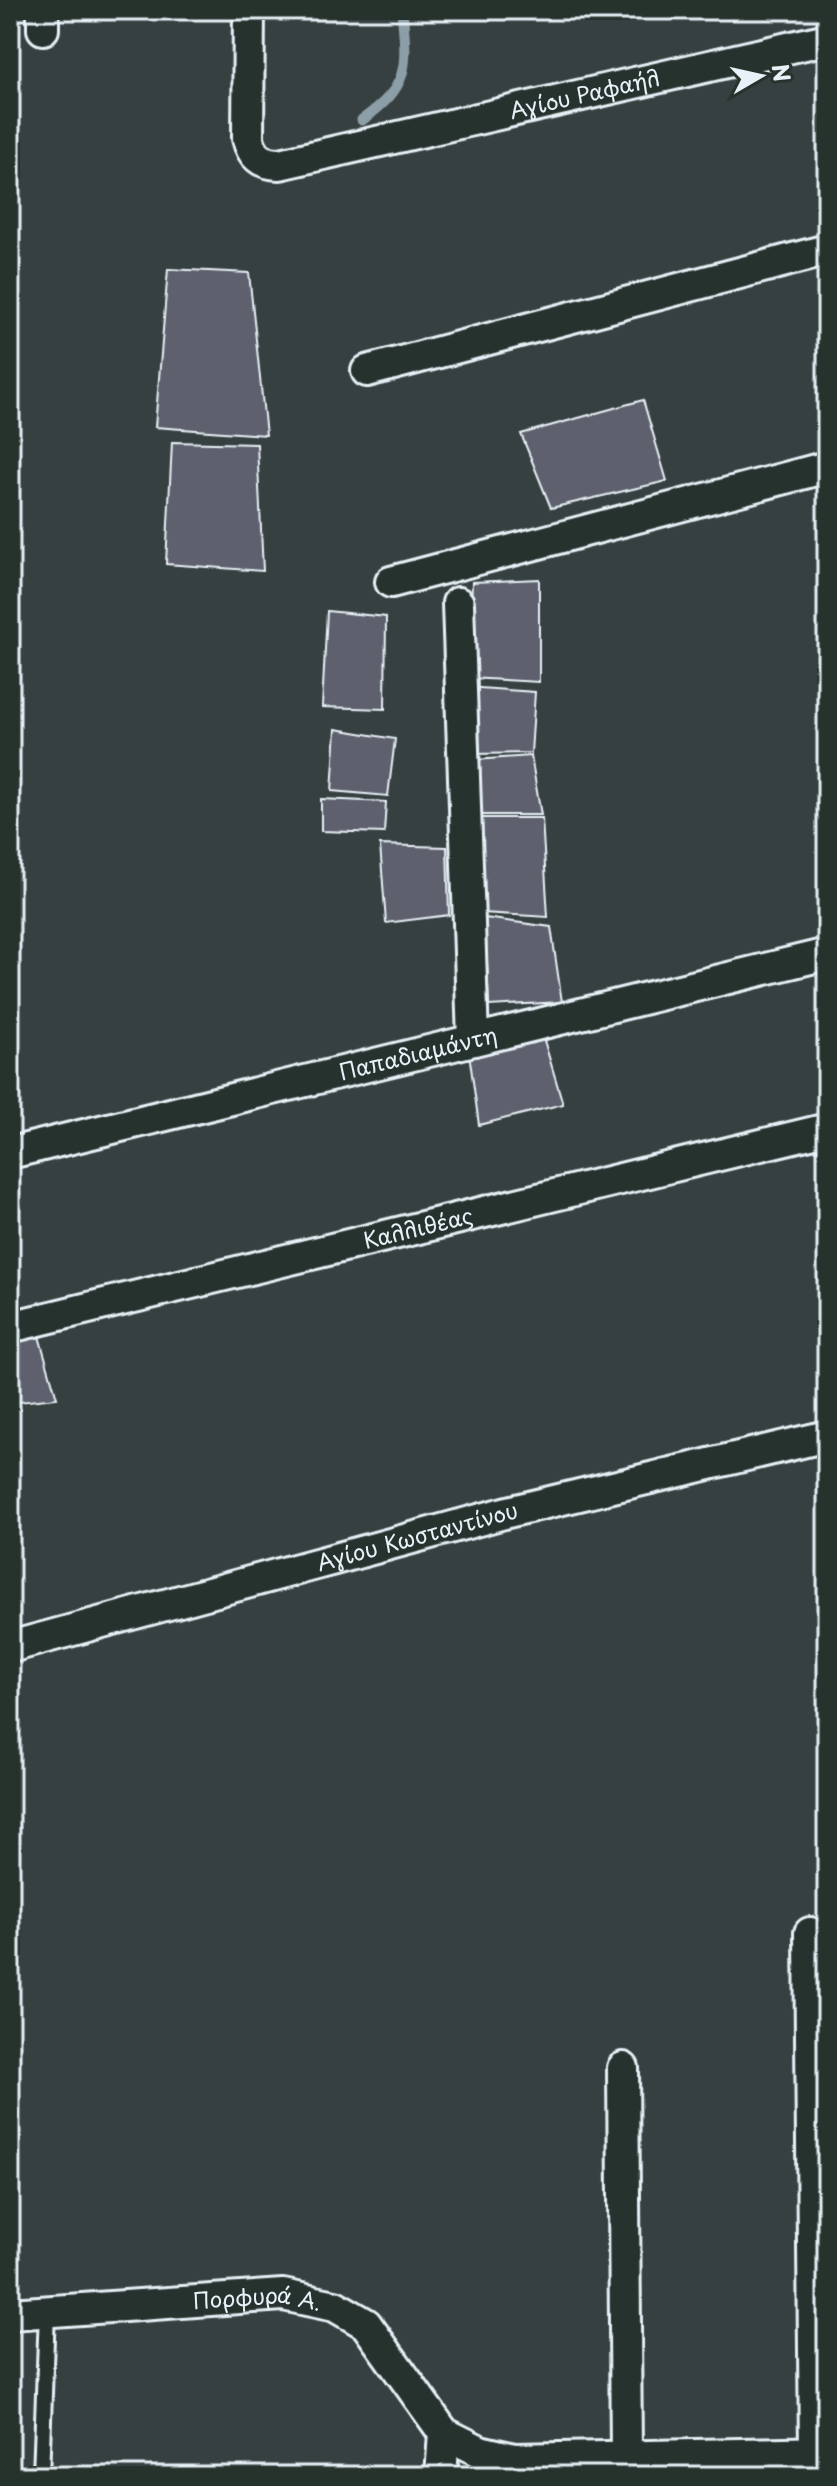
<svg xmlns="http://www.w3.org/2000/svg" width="837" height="2486" viewBox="0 0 837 2486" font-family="'Playpen Sans',sans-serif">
<rect width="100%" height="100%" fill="#374040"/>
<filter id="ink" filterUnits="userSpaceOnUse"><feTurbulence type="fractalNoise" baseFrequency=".0125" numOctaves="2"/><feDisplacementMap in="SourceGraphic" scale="16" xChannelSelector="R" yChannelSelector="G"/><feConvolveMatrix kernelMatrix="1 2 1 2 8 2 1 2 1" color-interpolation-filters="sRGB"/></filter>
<g filter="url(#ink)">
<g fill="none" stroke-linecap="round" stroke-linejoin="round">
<path stroke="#8c9fa9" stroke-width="11" d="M362 120C411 85 407 66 402 10"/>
</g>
<path fill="#5f606d" stroke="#e8f1f8" stroke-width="2" d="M168 269 249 273 266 435 155 427Z
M10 333 17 391H10Z
M643 400 667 481 551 508 521 434Z
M10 405H14L10 544Z
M172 442 257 444 263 571 166 564Z
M539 579V682L468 678 472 582Z
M327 611 386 617 385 709 322 707Z
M465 687 535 692 531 753 471 754Z
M336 729 395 739 388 796 332 791Z
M531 756 541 815H477L475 760Z
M321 799 386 802 384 833 321 831Z
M478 818H542L548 917 483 913Z
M380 845 447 847 449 915 386 923Z
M485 918 551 927 562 1002 489 1006Z
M543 1037 563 1104 479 1125 469 1053Z
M36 1326 57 1398 10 1403V1333Z"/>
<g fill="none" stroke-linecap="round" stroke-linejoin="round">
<g stroke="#e8f1f8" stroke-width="20">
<path id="service" d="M41 2476 47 2311"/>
</g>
<g stroke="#e8f1f8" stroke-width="36">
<g id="minor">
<path id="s1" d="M249 10 248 138C252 156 262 164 280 164L827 39"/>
<path d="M43 29V10"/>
<path d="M367 371 827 250"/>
<path d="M391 582 827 467"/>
<path d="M458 603 473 1040"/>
<path id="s2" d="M10 1153 827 954"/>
<path id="s3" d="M10 1327 827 1129"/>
<path id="s4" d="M10 1647 508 1512 827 1436"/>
<path d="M810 1933 815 2452"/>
<path d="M623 2068 626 2455"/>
<path id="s5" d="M10 2314 283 2295 335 2306 366 2324 444 2433 480 2451 515 2459 827 2452"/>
<path d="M441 2476 444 2433"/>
</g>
</g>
<use href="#service" stroke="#26332d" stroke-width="14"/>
<use href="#minor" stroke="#26332d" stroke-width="30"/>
</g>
</g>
<g text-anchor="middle" stroke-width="7" stroke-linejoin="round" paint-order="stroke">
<g font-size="22" fill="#e8f1f8" stroke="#26332d">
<text dy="8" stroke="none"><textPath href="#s1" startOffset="486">Αγίου Ραφαήλ</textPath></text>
<text dy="8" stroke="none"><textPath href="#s2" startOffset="420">Παπαδιαμάντη</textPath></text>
<text dy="8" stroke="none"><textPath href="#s3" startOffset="420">Καλλιθέας</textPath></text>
<text dy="8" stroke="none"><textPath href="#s4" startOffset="422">Αγίου Κωσταντίνου</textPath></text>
<text dy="8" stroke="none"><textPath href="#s5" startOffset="248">Πορφυρά Α.</textPath></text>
</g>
</g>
<rect width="837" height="2486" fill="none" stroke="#26332d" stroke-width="40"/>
<rect x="20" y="20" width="797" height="2446" fill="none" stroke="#e8f1f8" stroke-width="3" filter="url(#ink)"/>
<g transform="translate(761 76) rotate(81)" stroke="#26332d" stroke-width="6" paint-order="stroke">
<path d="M0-6L14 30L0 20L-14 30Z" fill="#e8f1f8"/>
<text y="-12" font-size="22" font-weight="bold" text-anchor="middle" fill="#e8f1f8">N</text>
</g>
</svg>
